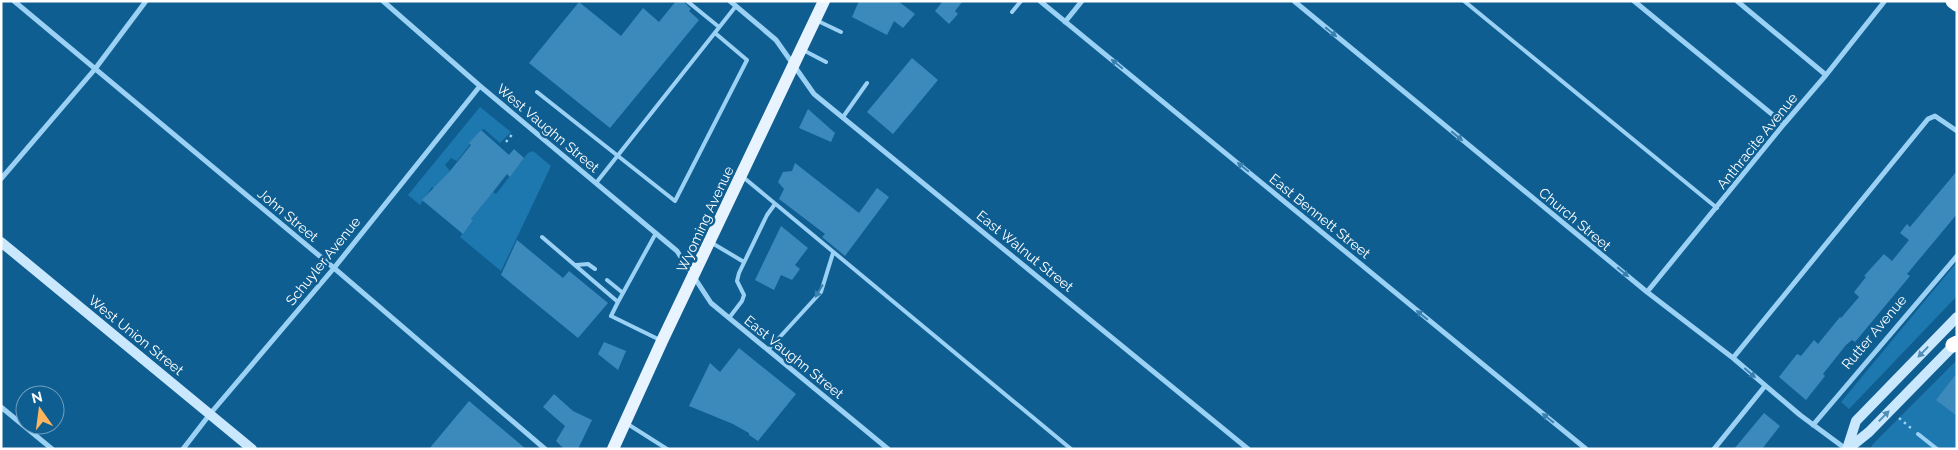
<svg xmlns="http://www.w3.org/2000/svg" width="1958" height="450" viewBox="0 0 1958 450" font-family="Raleway,sans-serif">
<rect width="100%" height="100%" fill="#0f5e92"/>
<path fill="#1d78af" d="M480 107 511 132 500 143 484 129 481 130 457 161 451 158 445 165 450 171 434 189 432 187 420 205 408 195Z
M533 151 551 166 501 271 460 237 473 220 471 219 493 192 496 194 528 153Z
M1957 262V296L1849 409 1841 402Z
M1957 360V449H1870L1873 444Z"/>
<path fill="#3c8abc" d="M676 1H683L691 9 689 11 699 20 610 128 529 63 579 2 621 36 643 8 659 22Z
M859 1H898L915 14 903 28 894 21 887 35 852 17Z
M943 1H963L955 11 958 14 949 24 935 11Z
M912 58 938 80 893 134 867 112Z
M808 109 835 133 831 142 799 128Z
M481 130 509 155 514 149 524 158 510 177 507 174 493 192 471 219 473 220 463 234 422 200 450 171 471 145 469 143Z
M795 163 859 213 877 188 889 197 845 256 822 237 825 234 779 199 784 189 778 182 783 172 792 171Z
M1957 171V214L1907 274 1910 276 1855 342 1852 340 1846 345 1823 374 1825 376 1806 400 1779 377 1797 354 1801 356 1814 340 1818 344 1840 317 1841 318 1859 297 1854 292 1866 277 1864 276 1884 254 1892 261 1909 240 1900 233 1907 224 1910 227Z
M781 226 808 248 795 265 800 269 792 280 781 275 774 290 755 280Z
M517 240 563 278 569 271 608 303 578 338 501 275Z
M604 342 626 351 618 370 598 354Z
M739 348 796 394 758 441 749 435V433L733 424 689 406 710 363 720 372Z
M1957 373V416L1936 400Z
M554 394 573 411 592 420 578 449H564L556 441 565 426 543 407Z
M469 401 526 449H429Z
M1764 413 1780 426 1762 449H1734Z"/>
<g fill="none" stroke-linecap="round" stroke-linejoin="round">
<path stroke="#9ad1f4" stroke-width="2.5" stroke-dasharray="2.5 4" stroke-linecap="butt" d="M506 142 514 132
M1899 418 1912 429"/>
<path stroke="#9ad1f4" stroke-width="4" d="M687 1 719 27
M1464 1 1717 208
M1012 12 1021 1
M818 21 841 32
M803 50 826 62
M537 92 675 201 747 60 715 33
M843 117 867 83
M743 177 1071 449
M596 183 736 6
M542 237 618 302 611 316 660 340
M712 243 744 262
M576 265 588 264 595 269
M607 280 623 293
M618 302 656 233
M729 318 742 301 744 295 737 281 739 273 767 215 775 204
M768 350 821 292 833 253
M626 423 667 449
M1918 434 1937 449"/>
<path stroke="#9ad1f4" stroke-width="5" d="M14 1 334 268 545 449
M383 1 480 86 677 251 711 303 888 449
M730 1 776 40 814 94 1248 449
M1040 1 1586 449
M1294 1 1647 292 1733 358 1800 415 1846 449
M1634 1 1784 124
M1737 1 1826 75
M1065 22 1082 1
M1 179 95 69 146 1
M1647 292 1784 124 1826 75 1884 2
M1733 358 1928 119 1935 116 1957 131
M1 407 52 449
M1813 425 1957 256
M183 449 210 414 334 268 480 86
M1714 449 1765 386"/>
<path stroke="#c9e8fd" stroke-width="10" d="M1 242 252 449
M1847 449 1856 421 1957 317
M1848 449 1869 432 1957 342"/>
<path stroke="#e7f4ff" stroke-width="12" d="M613 449 662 341 824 1"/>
<path stroke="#fff" stroke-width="15" d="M1953 1 1957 4
M1953 345 1957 343"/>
</g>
<defs><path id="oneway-solid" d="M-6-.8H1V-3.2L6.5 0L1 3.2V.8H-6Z" transform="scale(1.25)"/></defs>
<g fill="#3980af">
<use href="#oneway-solid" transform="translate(1331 32) rotate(40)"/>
<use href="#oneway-solid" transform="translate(1117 64) rotate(-141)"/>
<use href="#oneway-solid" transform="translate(1457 136) rotate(40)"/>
<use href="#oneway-solid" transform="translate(1243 167) rotate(-141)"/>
<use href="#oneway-solid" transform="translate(1623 272) rotate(40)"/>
<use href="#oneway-solid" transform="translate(819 291) rotate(121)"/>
<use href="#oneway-solid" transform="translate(1422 315) rotate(-141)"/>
<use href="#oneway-solid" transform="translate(1750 373) rotate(41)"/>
<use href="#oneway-solid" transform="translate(1548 418) rotate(-141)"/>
</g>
<g fill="#508eb7">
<use href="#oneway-solid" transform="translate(1923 352) rotate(134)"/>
<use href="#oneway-solid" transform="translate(1884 416) rotate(-46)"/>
</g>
<g text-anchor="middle" stroke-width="5" stroke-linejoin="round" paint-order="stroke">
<g font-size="14" fill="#fff" stroke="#0f5e92">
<text transform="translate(548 128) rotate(40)" y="5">West Vaughn Street</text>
<text transform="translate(1757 141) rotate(-51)" y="5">Anthracite Avenue</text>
<text transform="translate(288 215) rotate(40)" y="5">John Street</text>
<text transform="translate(1320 216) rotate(39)" y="5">East Bennett Street</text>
<text transform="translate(705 219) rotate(-65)" y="5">Wyoming Avenue</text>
<text transform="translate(1575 219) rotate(40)" y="5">Church Street</text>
<text transform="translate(1025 251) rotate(39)" y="5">East Walnut Street</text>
<text transform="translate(323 261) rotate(-51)" y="5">Schuyler Avenue</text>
<text transform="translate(1874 332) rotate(-50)" y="5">Rutter Avenue</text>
<text transform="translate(136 335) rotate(39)" y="5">West Union Street</text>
<text transform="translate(794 357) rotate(39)" y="5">East Vaughn Street</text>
</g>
</g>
<rect width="1958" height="450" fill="none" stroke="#ffffff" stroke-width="5"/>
<g transform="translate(40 410) rotate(346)"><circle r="24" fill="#0f5e92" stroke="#6f9ebe"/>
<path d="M0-4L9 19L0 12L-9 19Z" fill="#ffb55d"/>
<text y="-8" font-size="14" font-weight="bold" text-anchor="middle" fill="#ffffff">N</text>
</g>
</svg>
